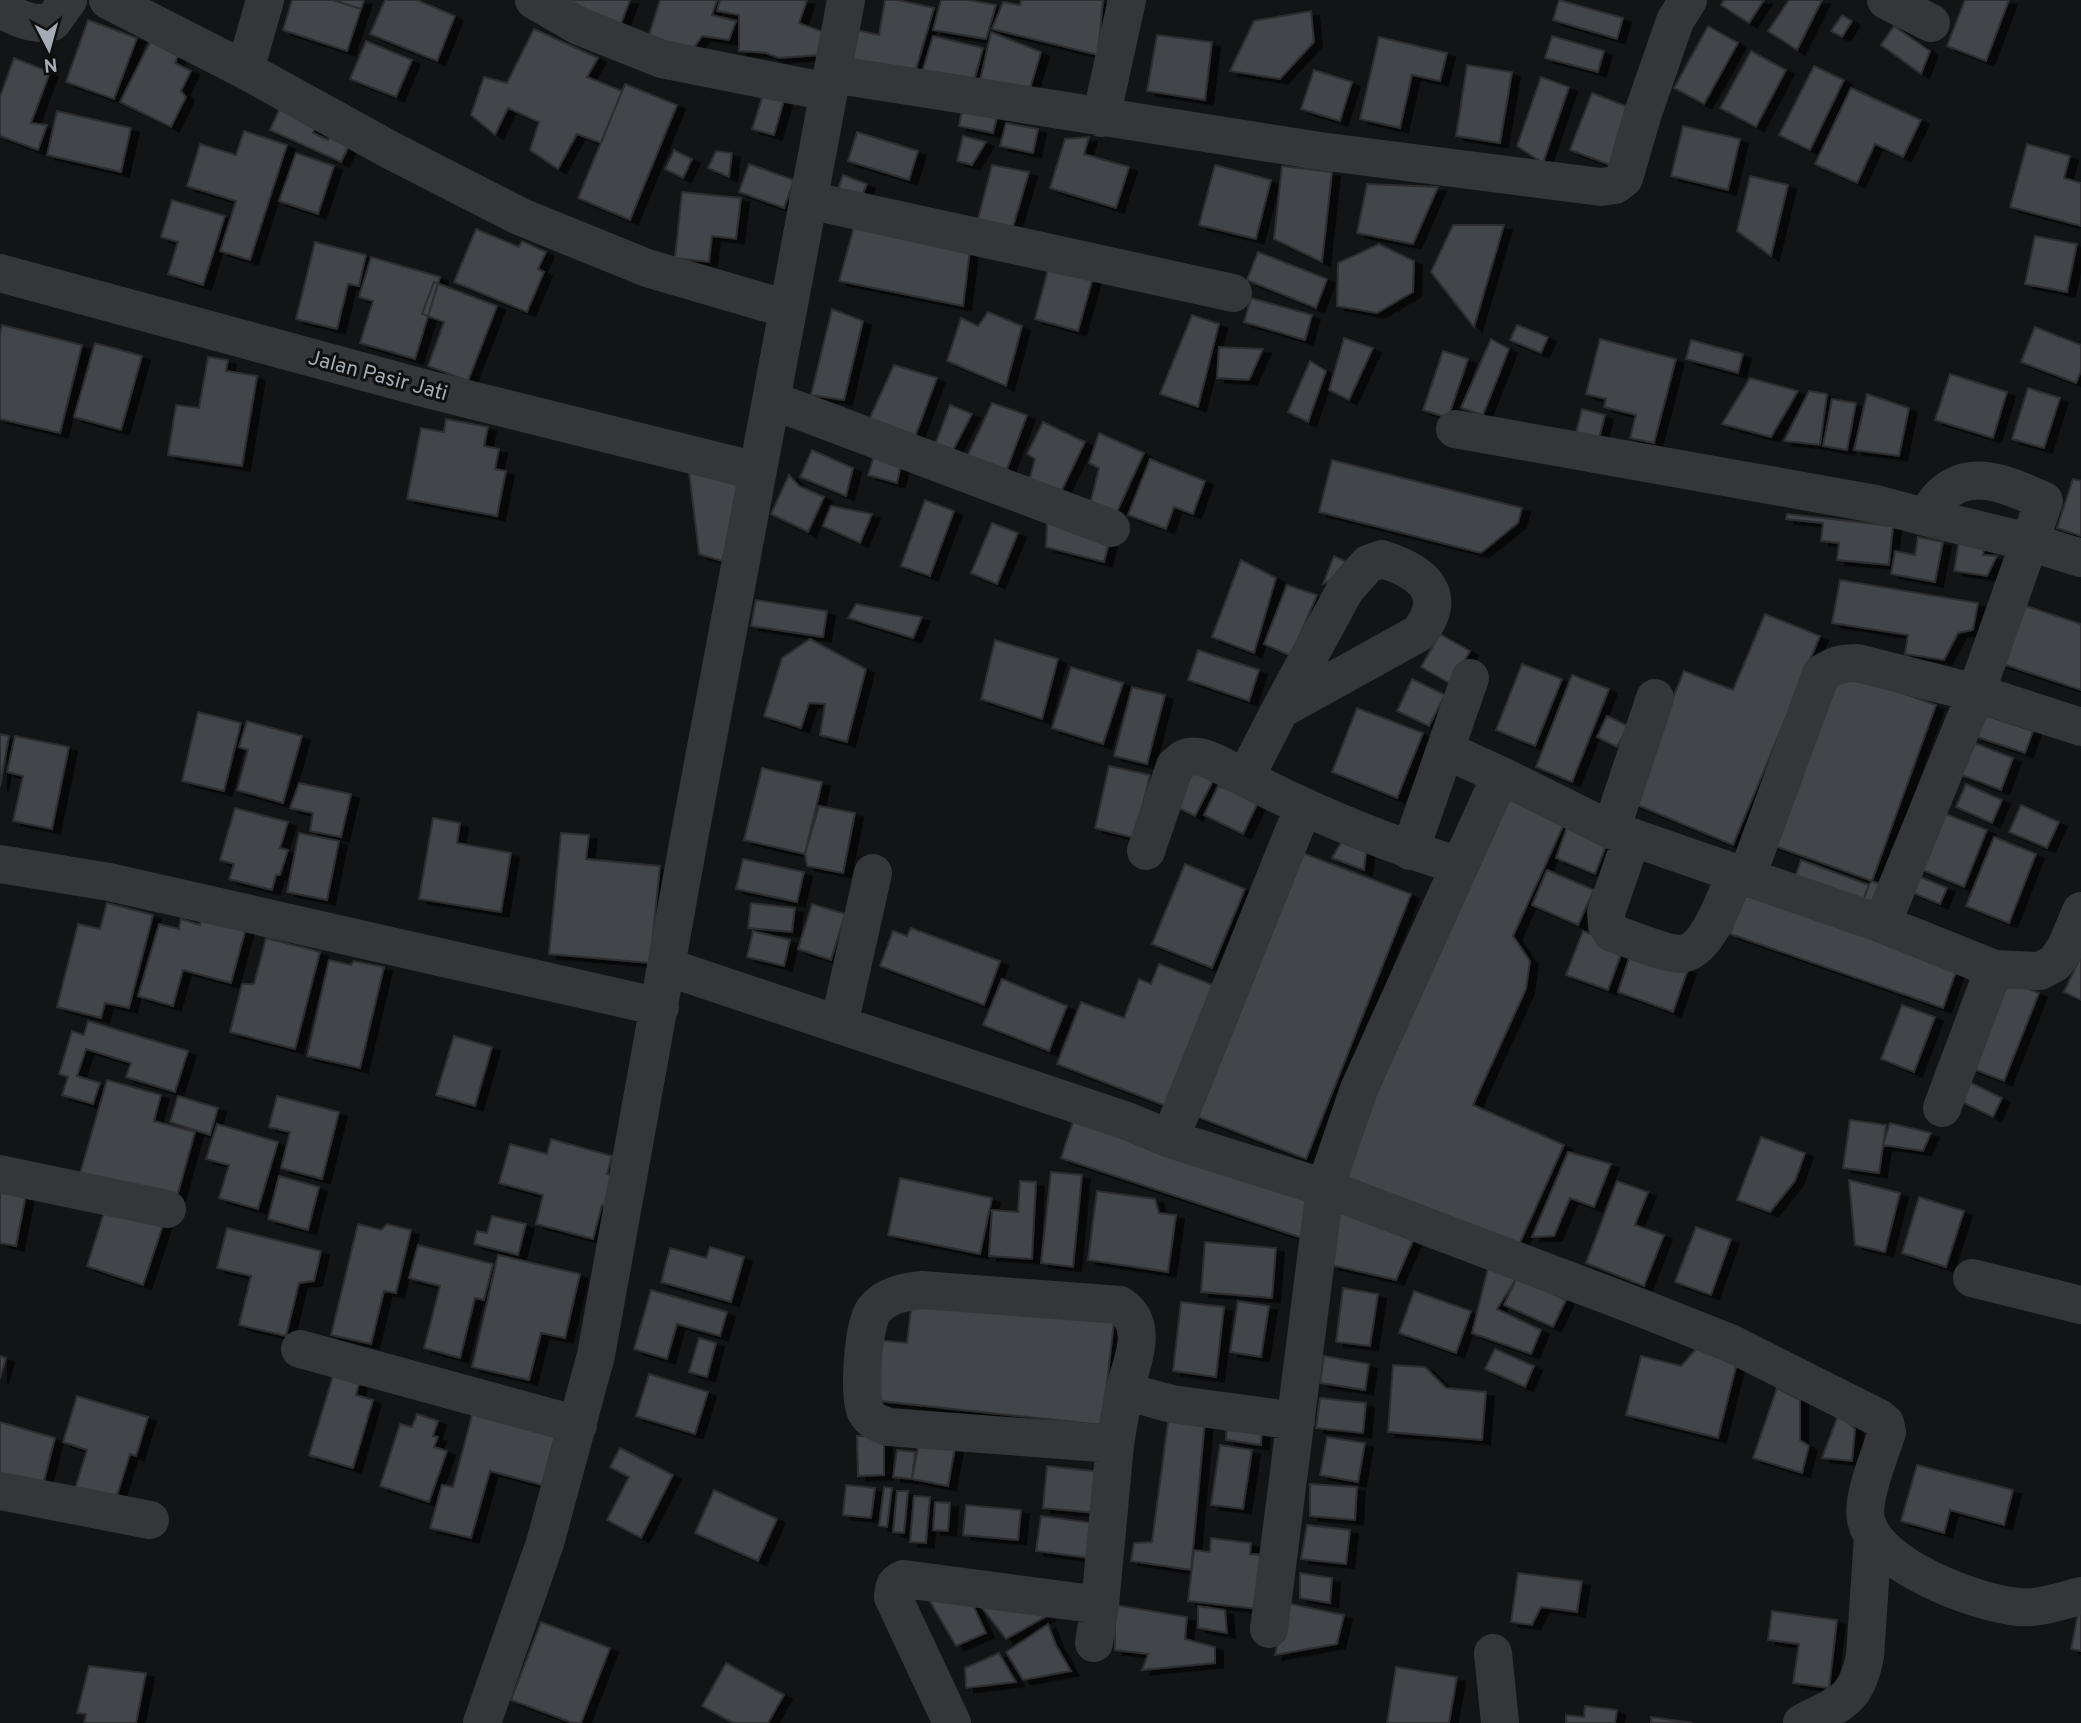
<svg xmlns="http://www.w3.org/2000/svg" width="2081" height="1723" viewBox="0 0 2081 1723" font-family="Overpass,sans-serif">
<defs>
<filter id="shadow"><feDropShadow dx="8" dy="4.5" stdDeviation="0" flood-color="#0009"/></filter>
</defs>
<rect width="100%" height="100%" fill="#131415"/>
<path fill="#424448" stroke="#2d2e31" stroke-width="2" filter="url(#shadow)" d="M292 0H333L361 9 347 51 283 30Z
M333 0H364L361 9Z
M385 0H417L455 16 437 61 370 34Z
M537 0H630L618 32Z
M660 0H717L712 15 736 21 729 40 702 36 683 64 645 48Z
M720 0H807L799 23 826 33 820 55 779 58 766 53 739 51V15L717 11Z
M885 0H898L934 8 912 83 848 69 857 30 879 35Z
M941 0H968L996 5 986 39 933 30Z
M1021 0H1103L1098 55 992 29 1003 2 1020 5Z
M1559 0 1623 18 1617 39 1553 20Z
M1724 0H1764L1749 23 1721 5Z
M1789 0H1822L1797 50 1768 31Z
M1965 0H2009L1986 61 1947 46Z
M1311 11 1314 42 1280 79 1230 71 1254 21Z
M1842 15 1852 21 1842 37 1831 31Z
M88 20 137 38 114 99 66 82Z
M1708 26 1738 43 1704 104 1674 88Z
M1894 26 1930 51 1921 74 1881 45Z
M534 29 598 58 587 77 622 91 601 143 577 134 558 169 530 150 539 122 508 108 495 135 471 115 484 77 507 83Z
M991 32 1041 52 1026 102 976 98Z
M1157 35 1212 42 1205 100 1147 91Z
M933 36 983 48 971 92 920 79Z
M1552 36 1604 51 1598 72 1545 58Z
M1379 37 1447 53 1440 81 1412 75 1400 128 1360 119Z
M152 38 180 51 175 63 191 71 181 91 186 97 171 127 120 102Z
M366 41 412 60 396 97 350 79Z
M1751 51 1786 70 1756 127 1720 108Z
M14 58 50 72 31 123 47 125 38 150 0 136V97Z
M1467 65 1512 72 1500 143 1456 136Z
M1814 66 1844 80 1810 150 1779 135Z
M1314 70 1352 82 1340 121 1301 109Z
M1541 77 1569 87 1543 163 1517 146Z
M625 84 677 105 630 220 578 198Z
M290 85 326 102 313 133 328 140 340 114 360 123 341 162 270 130Z
M1851 88 1921 120 1903 157 1875 144 1857 183 1815 164Z
M764 92 785 97 774 135 752 129Z
M1592 93 1631 108 1610 165 1570 150Z
M963 105 998 113 993 133 959 126Z
M57 111 131 128 121 172 47 155Z
M1006 123 1038 129 1033 153 1000 146Z
M1683 126 1740 139 1728 190 1671 176Z
M244 131 287 145 250 260 220 251 236 201 187 186 200 144 236 155Z
M857 132 918 151 909 180 848 161Z
M963 136 986 142 972 165 957 161Z
M1089 137 1084 154 1129 167 1116 208 1050 188 1065 139Z
M2027 144 2070 156 2064 178 2081 183V226L2010 207Z
M674 150 692 159 683 178 665 169Z
M716 151 732 153 729 177 708 168Z
M296 153 334 166 318 214 279 201Z
M749 164 794 180 784 208 739 192Z
M992 165 1029 172 1013 227 977 223Z
M1215 165 1271 180 1256 239 1199 225Z
M1282 166 1332 172 1322 262 1274 239Z
M843 175 867 184 861 198 838 189Z
M1750 176 1788 185 1771 256 1737 231Z
M1367 184 1438 187 1413 244 1357 233Z
M682 192 741 198 736 239 712 236 709 262 675 258Z
M172 200 225 216 203 285 168 274 178 242 161 237Z
M1453 225H1504L1474 327 1431 272Z
M854 227 970 250 963 306 839 281Z
M476 229 519 247 522 241 546 252 538 269 544 272 527 312 454 282Z
M2035 236 2077 244 2067 292 2025 284Z
M315 242 366 255 359 286 348 284 337 329 296 319Z
M1379 244 1414 261 1413 292 1377 313 1337 306 1338 263Z
M1258 252 1327 279 1316 308 1247 280Z
M371 257 440 277 415 359 360 343 373 301 359 297Z
M1050 262 1094 274 1078 331 1035 319Z
M434 282 497 306 468 381 428 366 444 322 422 314Z
M1251 298 1312 315 1305 340 1244 322Z
M832 309 863 321 844 400 811 395Z
M988 312 1022 326 1006 386 947 361 961 318 978 326Z
M1192 315 1219 324 1198 407 1160 394Z
M2 325 82 345 60 433 0 419V334Z
M1517 325 1548 337 1541 353 1510 340Z
M2035 327 2081 345V371L2076 383 2021 362Z
M1344 338 1373 348 1349 400 1329 390Z
M1491 339 1509 349 1483 415 1461 408Z
M1600 339 1676 359 1654 443 1630 438 1636 415 1604 407 1606 399 1586 394Z
M1691 340 1743 354 1738 373 1686 359Z
M95 343 142 356 121 430 74 417Z
M1219 347 1263 349 1249 380 1217 378Z
M1443 351 1468 359 1448 418 1423 410Z
M208 357 228 360 226 371 257 376 242 466 168 455 176 405 199 408Z
M1310 361 1326 371 1308 422 1288 412Z
M894 365 937 378 913 442 867 424Z
M1950 374 2007 392 1993 438 1935 420Z
M1750 378 1798 391 1771 437 1722 424Z
M2028 388 2060 398 2044 448 2012 439Z
M1809 391 1827 394 1820 445 1784 441Z
M1867 394 1909 408 1899 456 1854 450Z
M1832 399 1856 403 1847 450 1823 446Z
M992 403 1027 415 1007 469 966 459Z
M950 405 972 414 950 456 935 445Z
M1582 409 1605 415 1596 451 1573 445Z
M446 419 488 427 484 446 499 449 495 469 506 471 497 516 407 499 421 428 444 432Z
M1043 422 1085 442 1059 496 1028 485 1035 459 1027 454Z
M1099 433 1144 453 1115 516 1090 505 1099 468 1089 463Z
M812 450 853 468 846 496 800 477Z
M875 453 901 465 897 483 868 475Z
M1150 459 1205 481 1193 514 1174 507 1166 529 1128 515Z
M1332 460 1522 508 1518 523 1481 553 1319 512Z
M689 471 744 487 722 561 699 554Z
M789 475 799 486 824 497 808 532 771 514Z
M2073 479 2081 481V536L2057 528Z
M925 500 954 511 930 576 901 566Z
M831 506 872 514 860 543 823 526Z
M1787 514 1893 526 1889 565 1837 560 1839 543 1821 541 1823 523 1786 519Z
M1047 522 1110 539 1104 562 1046 547Z
M992 523 1018 533 997 584 971 573Z
M1918 537 1943 542 1935 582 1891 574 1895 551 1915 555Z
M1959 540 1985 544 1983 555 1997 556 1987 576 1954 571Z
M1334 556 1355 566 1323 584Z
M1241 560 1276 578 1254 653 1212 637Z
M1840 580 1978 603 1973 630 1958 633 1944 660 1905 654 1908 635 1832 623Z
M1287 585 1317 595 1291 656 1264 644Z
M756 600 827 611 823 637 751 626Z
M856 604 922 617 913 638 848 618Z
M2020 604 2081 624V690L2000 663Z
M1765 614 1820 636 1733 845 1630 802 1684 671 1733 690Z
M1440 634 1470 651 1451 684 1421 667Z
M810 639 866 669 847 742 820 735 825 704 809 703 801 728 764 716 782 658Z
M995 640 1058 659 1042 719 981 699Z
M1198 650 1259 670 1249 701 1188 680Z
M1522 664 1562 679 1535 746 1496 730Z
M1071 667 1123 683 1103 744 1052 728Z
M1842 672 1936 705 1872 881 1769 844Z
M1572 675 1609 689 1572 782 1536 767Z
M1412 679 1445 695 1429 726 1397 711Z
M1132 687 1165 695 1147 764 1114 756Z
M1357 708 1423 733 1397 798 1332 772Z
M198 712 241 723 224 791 182 781Z
M1981 714 2033 731 2025 753 1974 736Z
M1607 716 1628 726 1617 747 1597 737Z
M247 721 302 736 283 803 237 790 248 750 239 747Z
M0 734 9 736 0 787Z
M15 736 69 747 52 829 13 821 23 776 7 772Z
M1972 742 2013 758 2001 790 1959 774Z
M1109 766 1150 775 1135 838 1095 828Z
M762 768 822 782 805 854 744 840Z
M1195 769 1214 779 1195 816 1175 806Z
M1503 781 1570 811 1513 936 1530 961 1526 989 1473 1105 1564 1145 1513 1258 1337 1175Z
M299 783 351 794 341 837 310 831 313 813 290 808Z
M1966 784 2002 800 1992 823 1956 807Z
M1218 786 1260 798 1243 834 1204 815Z
M2021 805 2059 822 2047 848 2009 832Z
M819 806 855 813 843 873 807 866 805 854Z
M235 808 288 822 280 848 288 850 280 875H276L272 890 229 879 234 864 220 860Z
M1938 811 1987 830 1964 887 1915 867Z
M433 818 460 823 457 843 511 853 501 912 419 899Z
M1568 824 1609 838 1595 874 1556 858Z
M299 833 339 841 327 900 287 892Z
M561 833 589 835 586 859 660 866 650 963 549 954Z
M1345 836 1367 844 1364 870 1332 858Z
M1994 837 2036 854 2009 923 1966 906Z
M1297 851 1411 894 1306 1159 1193 1115Z
M743 859 804 872 797 902 736 889Z
M1801 860 1869 885 1860 908 1793 883Z
M1185 864 1245 889 1212 968 1152 944Z
M1547 870 1594 890 1578 925 1532 905Z
M1911 873 1947 888 1940 904 1904 889Z
M1872 881 1889 887 1877 914 1860 908 1869 885Z
M1746 888 1959 963 1943 1008 1730 934Z
M107 903 153 915 129 1008 105 1003 101 1018 57 1007 78 924 100 929Z
M751 903 795 908 792 932 748 928Z
M812 904 845 914 831 960 798 949Z
M203 915 246 928 231 983 183 970 173 1006 138 996 159 924 179 929 181 919 200 925Z
M911 928 1000 961 984 1005 880 966 893 931 907 936Z
M753 931 790 940 784 966 747 957Z
M1583 931 1624 946 1608 990 1566 975Z
M266 938 320 952 295 1049 230 1032 242 984H254Z
M1632 949 1688 969 1673 1012 1618 992Z
M2081 956V1000L2064 992Z
M329 960 351 965 354 961 384 967 360 1068 307 1056Z
M1159 964 1213 985 1166 1106 1057 1064 1081 1002 1124 1018 1139 979 1151 984Z
M1002 979 1067 1006 1049 1051 983 1025Z
M2003 979 2039 993 2004 1081 1968 1067Z
M1902 1005 1935 1017 1914 1072 1881 1059Z
M88 1021 188 1051 175 1092 126 1077 131 1063 86 1049 77 1076 100 1083 93 1104 62 1095 68 1077 59 1074 72 1031 84 1035Z
M454 1036 492 1047 475 1106 436 1095Z
M107 1080 161 1095 154 1121 195 1132 175 1204 79 1177Z
M1969 1082 2002 1098 1993 1117 1960 1101Z
M178 1096 218 1108 210 1135 170 1122Z
M277 1096 339 1112 322 1179 281 1168 290 1132 269 1127Z
M1077 1110 1321 1191 1305 1239 1061 1158Z
M1850 1120 1886 1125 1879 1173 1843 1168Z
M1890 1123 1931 1133 1923 1151 1883 1145Z
M217 1124 278 1142 258 1209 219 1198 229 1165 206 1159Z
M1761 1137 1805 1153 1795 1181 1770 1212 1737 1200Z
M551 1139 612 1156 607 1174 623 1178 615 1209 602 1205 593 1239 536 1224 543 1195 499 1183 510 1144 547 1154Z
M1568 1152 1611 1164 1594 1207 1570 1198 1554 1236 1532 1237Z
M1051 1172 1082 1175 1073 1267 1041 1263Z
M279 1176 319 1187 308 1230 268 1219Z
M900 1178 992 1198 980 1254 888 1235Z
M1849 1180 1900 1193 1885 1252 1855 1245Z
M1020 1181 1036 1182 1032 1259 989 1256 992 1210 1018 1212Z
M1617 1181 1648 1192 1635 1225 1664 1235 1644 1286 1586 1263Z
M0 1184 27 1189 16 1246 0 1243Z
M1097 1191 1155 1199 1159 1213 1176 1215 1168 1272 1088 1260Z
M1919 1197 1964 1211 1946 1267 1902 1253Z
M107 1203 164 1222 143 1285 87 1266Z
M1333 1207 1416 1234 1396 1280 1331 1265Z
M492 1216 526 1224 518 1255 474 1244 477 1231 487 1233Z
M358 1224 381 1230 387 1224 411 1230 396 1293 384 1291 371 1344 331 1335Z
M1696 1227 1731 1239 1711 1295 1675 1282Z
M227 1228 321 1251 314 1281 299 1283 286 1336 239 1325 251 1276 217 1268Z
M1205 1242 1276 1248 1272 1298 1201 1292Z
M418 1245 493 1264 484 1300 475 1298 460 1358 424 1348 440 1286 409 1278Z
M710 1247 744 1257 731 1302 661 1282 670 1248 706 1258Z
M498 1255 580 1274 565 1338 541 1333 529 1380 472 1367Z
M1489 1264 1517 1277 1497 1309 1541 1330 1531 1354 1472 1333Z
M1517 1277 1566 1300 1553 1327 1504 1305Z
M1343 1288 1378 1294 1370 1346 1336 1342Z
M651 1290 727 1312 720 1336 677 1324 667 1359 634 1349Z
M1414 1291 1471 1311 1456 1353 1399 1333Z
M912 1301 1114 1322 1102 1425 870 1400 877 1340 907 1343Z
M1238 1301 1269 1306 1261 1357 1230 1352Z
M1181 1302 1224 1307 1216 1377 1173 1371Z
M699 1338 716 1343 707 1377 689 1372Z
M1495 1349 1534 1366 1525 1387 1485 1369Z
M1696 1349 1738 1359 1718 1438 1626 1415 1641 1356 1681 1366Z
M0 1356 6 1358 0 1379Z
M1324 1356 1369 1364 1365 1390 1320 1383Z
M1393 1365 1425 1367 1446 1388 1486 1392 1482 1440 1388 1432Z
M649 1374 708 1392 695 1434 636 1416Z
M333 1376 359 1384 356 1395 373 1400 353 1468 309 1455Z
M1777 1388 1800 1400V1440L1809 1446 1802 1473 1753 1458Z
M77 1396 148 1417 136 1456 130 1454 115 1502 75 1489 87 1450 63 1442Z
M1320 1398 1366 1403 1363 1433 1316 1428Z
M475 1404 558 1426 542 1485 490 1471 471 1538 430 1528 442 1485 453 1487Z
M1839 1413 1855 1429 1852 1461 1822 1458Z
M417 1414 438 1421 433 1436 438 1437 434 1447 447 1451 429 1502 380 1486 400 1424 412 1427Z
M1169 1415 1205 1421 1191 1570 1131 1561 1134 1543 1152 1542Z
M1227 1421 1262 1426 1261 1445 1226 1440Z
M0 1422 55 1438 42 1489 0 1482Z
M857 1436H884V1475L858 1476Z
M1327 1437 1365 1443 1358 1482 1320 1475Z
M919 1442 955 1448 948 1486 912 1479Z
M1220 1445 1252 1450 1243 1509 1211 1505Z
M620 1448 673 1475 641 1538 607 1520 629 1477 610 1467Z
M897 1450 915 1452 912 1479 893 1477Z
M1917 1465 2013 1490 2004 1525 1950 1510 1944 1533 1901 1521Z
M1047 1466 1101 1472 1096 1513 1043 1508Z
M1310 1484 1357 1487 1355 1520 1310 1516Z
M846 1485 875 1488 871 1518 843 1515Z
M884 1487 892 1488 887 1527 879 1526Z
M714 1490 777 1519 758 1561 695 1533Z
M897 1491H908L904 1533 893 1532Z
M914 1496 930 1497 926 1543 910 1542Z
M935 1502 950 1503 948 1531 933 1530Z
M966 1505 1021 1510 1018 1540 963 1535Z
M1041 1516 1094 1523 1089 1558 1036 1551Z
M1307 1525 1350 1530 1346 1564 1301 1559Z
M1211 1538 1251 1543 1250 1554 1263 1555 1257 1609 1188 1601 1194 1550 1210 1552Z
M1300 1573 1332 1578 1330 1603 1300 1598Z
M1518 1573 1582 1581 1577 1612 1541 1607 1532 1625 1511 1622Z
M924 1591 968 1594 986 1633 956 1646Z
M1286 1603 1344 1615 1337 1644 1275 1655Z
M979 1604 1047 1616 1006 1639Z
M1115 1605 1187 1617 1185 1639 1215 1647V1663L1142 1670 1148 1654 1115 1650Z
M1198 1606 1225 1610 1227 1633 1198 1628Z
M2079 1609 2081 1610V1651L2071 1649Z
M1772 1611 1837 1620 1829 1688 1793 1683 1799 1644 1768 1640Z
M541 1622 610 1648 581 1723H573L511 1700Z
M1048 1624 1056 1645 1071 1671 1023 1680 1006 1652Z
M999 1653 1016 1682 966 1688 965 1668Z
M726 1663 784 1695 768 1723H733L702 1706Z
M89 1666 146 1673 136 1723H84L86 1714 77 1713Z
M1396 1667 1457 1677 1449 1723H1387Z
M1585 1706 1617 1710 1615 1723H1566V1715L1584 1717Z
M1651 1717 1693 1723H1651Z"/>
<g fill="none" stroke-linecap="round" stroke-linejoin="round">
<path stroke="#34363a" stroke-width="38" d="M108 0 245 70 392 151 519 216 647 268 787 309
M534 0 579 26 662 59 828 92
M1886 0 1931 23
M0 8C16 18 33 26 52 22L68 0
M245 70 265 0
M832 74 1320 151 1601 187 1615 185 1624 178 1643 113 1675 21 1688 0
M1101 118 1127 0
M808 200 1233 293
M0 273 427 389 757 471
M771 400 1111 528
M1455 429 1876 504 1925 517C1931 510 1935 501 1942 495 1972 466 2012 487 2044 501L1976 693 2081 727
M1925 517 2029 542 2081 558
M1382 559C1420 571 1451 593 1419 633L1280 710 1345 590 1368 564Z
M1280 710 1245 778C1314 814 1385 843 1460 866
M1445 750 1502 776
M1611 830 1655 698
M1632 837 1606 913 1607 925 1612 933C1628 938 1665 954 1680 954 1708 953 1726 895 1736 872
M1146 851 1175 766C1179 763 1181 760 1185 758 1202 751 1230 771 1245 778
M1410 851 1470 678
M0 864 109 882 660 1007
M1747 876 1821 674C1834 665 1843 663 1857 663L1976 693 1882 924
M667 967 1127 1121 1170 1139 1325 1188 1644 1309 1732 1344 1879 1418 1885 1423 1887 1432C1880 1455 1861 1498 1866 1520 1876 1566 1976 1603 2018 1607 2039 1609 2060 1601 2081 1596
M839 1025 873 873
M1942 1108 1994 969
M1170 1139 1303 808
M0 1174 167 1209
M1972 1278 2081 1305
M300 1349 578 1425
M1115 1444 888 1427C880 1424 870 1420 866 1412 858 1396 863 1324 874 1310 886 1295 904 1292 922 1290L1120 1305C1150 1325 1132 1362 1124 1391
M0 1491 150 1520
M1269 1629 1325 1188 1359 1089 1491 797 1502 776 1611 830 1882 924 1994 969 2040 971 2055 963 2066 947 2081 911
M1094 1643 1100 1605 1115 1444 1124 1391 1172 1404 1296 1421
M1493 1653 1500 1723
M482 1723 545 1543 596 1355 688 844 846 0
M952 1723 893 1597C894 1587 894 1583 904 1579L1100 1605
M1802 1723C1840 1703 1856 1702 1865 1656L1873 1537"/>
</g>
<g text-anchor="middle" stroke-width="6" stroke-linejoin="round" paint-order="stroke">
<g font-size="21" fill="#a5acb6" stroke="#0f0f10">
<text transform="translate(378 375) rotate(15)" y="7">Jalan Pasir Jati</text>
</g>
</g>
<g transform="translate(49 49) rotate(174)" stroke="#0f0f10" stroke-width="5" paint-order="stroke">
<path d="M0-5L12 26L0 18L-12 26Z" fill="#a5acb6"/>
<text y="-10" font-size="19" font-weight="bold" text-anchor="middle" fill="#a5acb6">N</text>
</g>
</svg>
